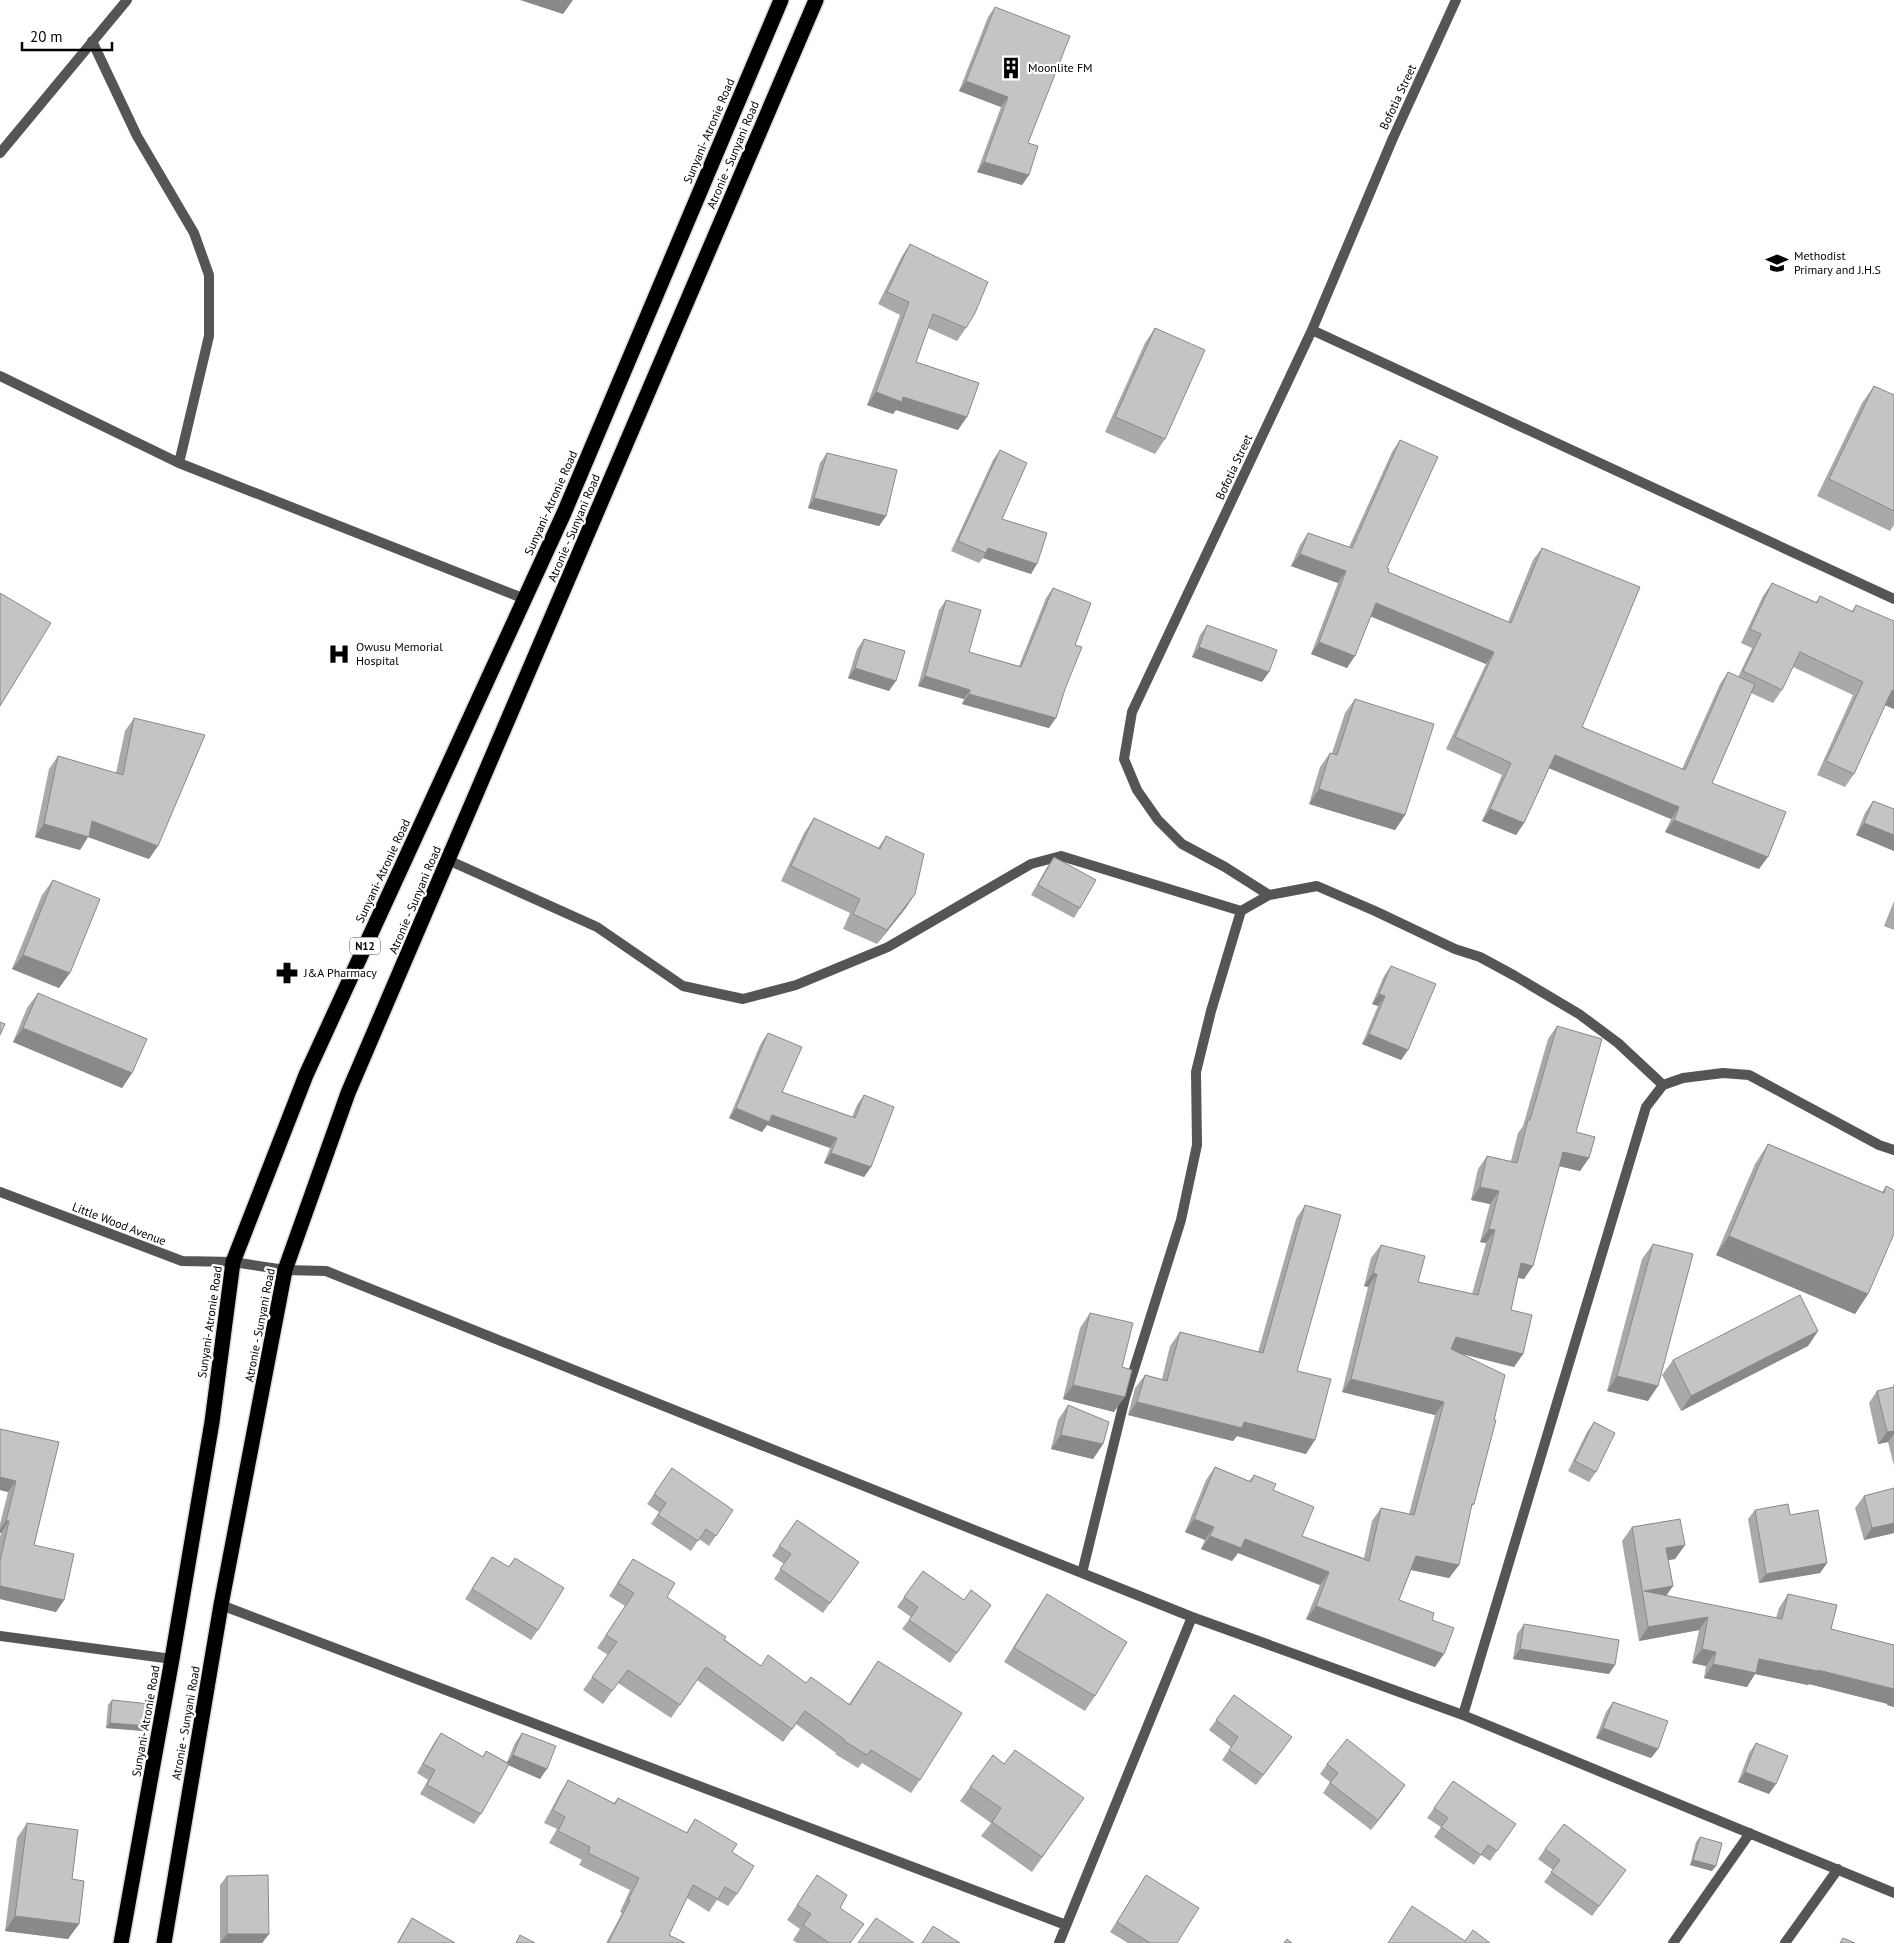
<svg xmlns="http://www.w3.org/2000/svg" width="1894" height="1943" viewBox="0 0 1894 1943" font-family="'PT Sans',sans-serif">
<rect width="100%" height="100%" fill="#fff"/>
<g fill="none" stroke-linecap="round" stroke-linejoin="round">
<g stroke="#dbdbdb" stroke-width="18">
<path id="highway" d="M121 1943 172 1659 212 1422 233 1262 306 1075 564 513 781 0
M164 1943 221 1605 285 1270 348 1093 816 0"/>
</g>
<path stroke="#555" stroke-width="10" d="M92 41 137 136 194 233 209 275V336L179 463
M0 153 127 0
M1312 330 1894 599
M0 376 179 463 525 599
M448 860 597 927 683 986 743 999 796 985 888 947 1031 864 1061 856 1241 911
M1269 895 1225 867 1182 844 1158 820 1137 790 1124 759 1132 712 1312 330 1393 138 1456 0
M0 1192 182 1261 233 1262 285 1270 326 1271 1192 1617 1463 1715 1894 1893
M1082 1573 1125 1398 1181 1220 1197 1145 1196 1072 1211 1011 1241 911 1269 895 1317 886 1375 911 1455 949 1480 957 1515 976 1579 1014 1618 1043 1663 1085
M221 1605 1066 1925
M0 1636 172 1659
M1463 1715 1646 1107 1663 1085 1683 1078 1723 1073 1749 1075 1879 1145 1894 1150
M1059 1943 1192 1617
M1673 1943 1750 1833
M1785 1943 1838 1869"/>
<use href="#highway" stroke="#000" stroke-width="15"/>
</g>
<path fill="#a9a9a9" d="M995 7 1029 175 1022 185 977 172 1001 107 959 91 988 17Z
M910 244 966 328 957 341 928 328 916 362 958 430 896 410 893 414 867 405 900 315 878 304 902 256Z
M1155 328 1165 439 1155 454 1105 432 1145 343Z
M1874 386 1894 395V525L1890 531 1817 496 1862 403Z
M1400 440 1387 568 1388 572 1508 622 1533 560 1542 548 1582 727 1682 769 1720 684 1728 672 1738 677 1752 648 1741 643 1763 596 1772 583 1816 602 1820 596 1852 611 1856 605 1894 709 1885 705 1854 774 1845 787 1817 775 1853 695 1793 667 1782 690 1773 703 1751 693 1712 783 1759 869 1665 832 1671 819 1549 768 1524 823 1516 835 1482 821 1502 775 1446 749 1486 664 1371 616 1347 668 1311 654 1338 583 1291 566 1300 545 1308 533 1349 547 1392 452Z
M1000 450 1002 519 1031 574 983 558 979 563 951 551 993 460Z
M827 453 886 516 879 526 808 508 820 463Z
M1053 588 1075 645 1049 728 962 704 964 699 918 686 939 610 946 600 969 652 1019 666 1046 598Z
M1207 625 1262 682 1192 657 1200 635Z
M864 639 889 691 848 678 857 649Z
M1355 699 1405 815 1395 830 1309 804 1320 767 1330 753H1332L1345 713Z
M134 718 149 859 88 837 80 850 35 837 49 769 58 756 116 773 125 731Z
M1873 801 1894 809V851L1856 835 1865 813Z
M814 818 878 848 886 836 915 894 905 909 877 944 843 929 850 913 781 881 804 833Z
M1054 857 1080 908 1074 918 1031 895 1047 867Z
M53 880 59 988 12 969 42 895Z
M1894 901V930L1884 926Z
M1391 966 1408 1050 1401 1060 1362 1044 1378 1006 1372 1004 1384 976Z
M38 993 132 1073 122 1088 13 1042 27 1008Z
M1557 1026 1576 1132 1589 1158 1580 1171 1559 1166 1524 1279 1518 1278 1511 1310 1523 1354 1514 1367 1462 1354 1474 1504 1470 1509 1459 1565 1449 1578 1411 1570 1399 1600 1432 1620 1435 1667 1306 1619 1320 1585 1238 1553 1232 1561 1201 1549 1205 1540 1185 1532 1206 1480 1215 1467 1249 1481 1254 1475 1273 1490 1302 1536 1364 1558 1372 1521 1381 1508 1409 1514 1435 1415 1342 1392 1368 1287 1364 1286 1371 1258 1381 1245 1418 1282 1472 1294 1486 1243 1480 1242 1490 1204 1471 1200 1478 1169 1487 1156 1511 1161 1518 1133 1523 1126 1548 1039Z
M768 1033 782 1092 852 1117 857 1105 864 1095 871 1167 864 1177 824 1163 830 1148 767 1125 762 1132 729 1118 761 1043Z
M1768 1144 1882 1192 1886 1186 1868 1294 1855 1314 1716 1255 1755 1164Z
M1305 1205 1297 1371 1306 1454 1237 1436 1233 1441 1128 1415 1135 1388 1145 1375 1162 1379 1170 1346 1180 1332 1258 1352 1296 1219Z
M1653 1244 1648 1401 1607 1391 1642 1259Z
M1090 1313 1122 1367 1114 1412 1063 1399 1080 1328Z
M1818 1331 1808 1346 1681 1411 1662 1375 1673 1360Z
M1894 1384V1466L1888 1442 1878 1444 1869 1403 1877 1391 1893 1387V1385Z
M1068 1405 1103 1444 1093 1459 1051 1449 1058 1420Z
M1594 1422 1596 1472 1589 1482 1568 1471 1587 1432Z
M0 1429 59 1442 34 1545 64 1600 56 1612 0 1599V1537L1 1533H0V1524L8 1492 0 1490Z
M672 1468 733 1510 709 1546 699 1539 691 1551 651 1524 659 1512 647 1504Z
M1894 1488V1533L1864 1540 1855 1508 1864 1496Z
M1755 1510 1790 1515 1827 1563 1820 1573 1759 1583 1748 1519Z
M797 1520 859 1562 823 1613 774 1579 784 1564 772 1556Z
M1632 1527 1685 1545 1675 1559 1668 1560 1673 1586 1666 1596 1776 1618 1779 1608 1788 1594 1831 1629 1894 1645V1707L1887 1705 1888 1704 1809 1684 1808 1685 1755 1674 1747 1687 1704 1678 1706 1666 1692 1663 1699 1630 1639 1641 1622 1541Z
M492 1557 508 1567 515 1558 538 1630 531 1640 465 1599Z
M633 1559 667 1597 761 1666 806 1683 849 1704 878 1661 920 1780 911 1793 862 1763 858 1768 835 1754 836 1753 796 1724 783 1742 697 1680 671 1718 618 1683 603 1704 583 1690 608 1655 597 1648 625 1606 609 1596 624 1572Z
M923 1571 964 1600 991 1605 950 1663 902 1629 911 1617 897 1607Z
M1047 1594 1095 1696 1085 1711 1004 1662 1037 1609Z
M1524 1624 1609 1674 1513 1659 1517 1634Z
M1234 1695 1285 1747 1256 1785 1222 1760 1231 1747 1209 1730Z
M112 1700 148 1726 144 1731 106 1728 108 1705Z
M1613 1702 1658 1749 1651 1758 1596 1738 1606 1712Z
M441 1733 483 1757 486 1751 507 1762 515 1743 522 1733 540 1779 508 1765 481 1814 474 1824 420 1794 428 1780 417 1773 434 1743Z
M1756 1743 1769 1794 1738 1782 1749 1753Z
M993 1755 1004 1764 1084 1798 1032 1872 981 1836 991 1823 960 1801Z
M1327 1764 1399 1794 1371 1830 1323 1793 1330 1782 1320 1774Z
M568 1780 614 1803 618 1798 686 1833 695 1819 732 1852 737 1894 728 1906 717 1900 709 1912 687 1898 669 1935 685 1943H606L622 1913 620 1912 630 1890 579 1865 582 1860 549 1843 557 1829 544 1823 560 1793Z
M1453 1781 1516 1824 1490 1861 1481 1855 1474 1865 1434 1837 1441 1827 1427 1818Z
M27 1823 72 1879 79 1924 68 1939 5 1931 17 1838Z
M1700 1837 1712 1871 1690 1865 1696 1842Z
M1545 1849 1619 1880 1592 1916 1544 1882 1553 1870 1538 1859Z
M817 1875 851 1943H797L793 1940 800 1929 787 1920Z
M1146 1875 1177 1943H1128L1110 1932Z
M227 1876 269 1934 262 1943H220V1885Z
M412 1918 455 1943H397L404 1931Z"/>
<path fill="#898989" d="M520 0H573L563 14Z
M966 81 1008 97 1001 107 959 91Z
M984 162 1029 175 1022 185 977 172Z
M876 392 903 397 967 417 958 430 896 410 893 414 867 405Z
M814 498 886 516 879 526 808 508Z
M988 548 1037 564 1031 574 983 558Z
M1300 554 1346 571 1338 583 1291 566Z
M1376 603 1494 652 1486 664 1367 615Z
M1319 642 1355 656 1347 668 1311 654Z
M1199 647 1269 672 1262 682 1192 657Z
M855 668 896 681 889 691 848 678Z
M925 676 970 690 964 699 918 686Z
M1892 690 1894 691V709L1882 704Z
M969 694 1056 718 1049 728 962 704Z
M1555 755 1679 807 1671 819 1546 767Z
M1319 789 1405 815 1395 830 1309 804Z
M1490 809 1524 823 1516 835 1482 821Z
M1674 820 1768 857 1759 869 1665 832Z
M92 821 158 846 149 859 88 837 80 850 35 837 44 824Z
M1864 823 1894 835V851L1856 835Z
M915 894 905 909 877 944 887 930Z
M23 955 70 973 59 988 12 969Z
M1379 994 1385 996 1378 1006 1372 1004Z
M23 1028 132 1073 122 1088 13 1042Z
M1369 1034 1408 1050 1401 1060 1362 1044Z
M736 1108 772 1115 837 1138 830 1148 767 1125 762 1132 729 1118Z
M1563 1152 1589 1158 1580 1171 1554 1165Z
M831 1153 871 1167 864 1177 824 1163Z
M1480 1187 1499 1191 1490 1204 1471 1200Z
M1489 1229 1495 1230 1486 1243 1480 1242Z
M1729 1236 1868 1294 1855 1314 1716 1255Z
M1521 1263 1533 1266 1524 1279 1512 1276Z
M1373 1273 1377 1274 1368 1287 1364 1286Z
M1818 1331 1808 1346 1681 1411 1691 1396Z
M1456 1337 1523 1354 1514 1367 1446 1350Z
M1617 1376 1658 1386 1648 1401 1607 1391Z
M1351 1379 1444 1402 1435 1415 1342 1392Z
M1073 1385 1125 1397 1114 1412 1063 1399Z
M1137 1402 1244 1422 1315 1440 1306 1454 1237 1436 1233 1441 1128 1415Z
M1894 1431V1434L1888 1442 1878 1444 1887 1432Z
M1061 1435 1103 1444 1093 1459 1051 1449Z
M0 1477 16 1481 8 1492 0 1490Z
M1194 1519 1214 1527 1205 1540 1185 1532Z
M6 1521H9L1 1533H0V1529Z
M1894 1523V1533L1864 1540 1872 1528Z
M1210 1536 1245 1539 1329 1572 1320 1585 1238 1553 1232 1561 1201 1549Z
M1685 1545 1675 1559 1657 1562 1666 1548Z
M1416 1556 1459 1565 1449 1578 1407 1569Z
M1827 1563 1820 1573 1759 1583 1766 1574Z
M0 1586 64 1600 56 1612 0 1599Z
M1673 1586 1663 1600 1644 1591Z
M1316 1606 1444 1654 1435 1667 1306 1619Z
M1708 1617 1699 1630 1639 1641 1648 1627Z
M1520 1649 1615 1665 1609 1674 1513 1659Z
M1702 1649 1716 1652 1706 1666 1692 1663Z
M1759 1659 1818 1670 1894 1689V1694L1888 1704 1809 1684 1808 1685 1755 1674 1747 1687 1704 1678 1713 1664Z
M1894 1695V1707L1887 1705Z
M110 1723 148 1726 144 1731 106 1728Z
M1603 1728 1658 1749 1651 1758 1596 1738Z
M513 1755 547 1769 540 1779 506 1764Z
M1745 1772 1776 1784 1769 1794 1738 1782Z
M1405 1785 1399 1794 1371 1830 1378 1820Z
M1693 1860 1716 1866 1712 1871 1690 1865Z
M15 1916 79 1924 68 1939 5 1931Z
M227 1934H269L262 1943H220Z"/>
<path fill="#c4c4c4" stroke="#898989" d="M995 7 1070 36 1028 143 1038 146 1029 175 984 162 1008 97 966 81Z
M910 244 988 282 975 313 966 328 933 314 916 362 979 383 967 417 903 397 902 402 876 392 909 302 887 292Z
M1155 328 1205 350 1165 439 1115 417Z
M1874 386 1894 395V511L1829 479Z
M1400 440 1438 457 1387 568 1389 569 1388 572 1511 623 1542 548 1640 587 1582 727 1685 770 1728 672 1755 684 1712 783 1786 812 1768 857 1674 820 1679 807 1555 755 1524 823 1490 809 1511 763 1455 737 1494 652 1376 603 1355 656 1319 642 1346 571 1300 554 1308 533 1352 548Z
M1000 450 1027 463 1002 519 1047 533 1037 564 988 548 986 553 958 541Z
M827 453 897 470 886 516 814 498Z
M1772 583 1817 603 1820 596 1853 612 1856 605 1894 621V691L1892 690 1854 774 1826 761 1863 682 1800 652 1782 690 1743 671 1761 634 1750 629Z
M1053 588 1091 603 1075 645 1082 647 1065 689 1056 718 969 694 970 690 925 676 946 600 981 610 969 652 1021 667Z
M0 593 51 623 0 706Z
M1207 625 1277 650 1269 672 1199 647Z
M864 639 905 651 896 681 855 668Z
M1355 699 1434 724 1405 815 1319 789 1330 753 1337 755Z
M134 718 205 735 158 846 92 821 89 837 44 824 58 756 123 775Z
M1873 801 1894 809V835L1864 823Z
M814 818 880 849 886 836 924 854 915 894 887 930 853 914 860 899 791 866Z
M1054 857 1096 880 1080 908 1038 885Z
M53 880 100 899 70 973 23 955Z
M1391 966 1436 984 1408 1050 1369 1034 1385 996 1379 994Z
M38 993 147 1039 132 1073 23 1028Z
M0 1022 5 1024 0 1035Z
M1557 1026 1602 1039 1576 1132 1595 1137 1589 1158 1563 1152 1533 1266 1521 1263 1511 1310 1532 1315 1523 1354 1456 1337 1451 1349 1505 1375 1494 1420H1496L1474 1504H1472L1459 1565 1416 1556 1399 1600 1434 1613 1432 1620 1454 1628 1444 1654 1316 1606 1329 1572 1245 1539 1241 1548 1210 1536 1214 1527 1194 1519 1215 1467 1251 1482 1254 1475 1276 1484 1273 1490 1314 1507 1302 1536 1369 1561 1381 1508 1414 1515 1444 1402 1351 1379 1377 1274 1373 1273 1381 1245 1425 1256 1418 1282 1478 1295 1495 1230 1489 1229 1499 1191 1480 1187 1487 1156 1517 1163 1528 1120H1530Z
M768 1033 802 1047 782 1092 855 1118 864 1095 894 1107 871 1167 831 1153 837 1138 772 1115 769 1122 736 1108Z
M1768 1144 1884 1193 1886 1186 1894 1190V1234L1868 1294 1729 1236Z
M1305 1205 1341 1215 1297 1371 1331 1379 1315 1440 1244 1422 1242 1428 1137 1402 1145 1375 1167 1381 1180 1332 1263 1353Z
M1653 1244 1693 1254 1658 1386 1617 1376Z
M1800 1295 1818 1331 1691 1396 1673 1360Z
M1090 1313 1133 1323 1122 1367 1132 1370 1125 1397 1073 1385Z
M1894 1387V1431L1887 1432 1877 1391Z
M1068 1405 1109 1422 1103 1444 1061 1435Z
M1594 1422 1615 1433 1596 1472 1575 1461Z
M0 1429 59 1442 34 1545 74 1554 64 1600 0 1586V1561L9 1521H6L16 1481 0 1477Z
M672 1468 733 1510 716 1536 706 1529 698 1541 658 1515 666 1503 654 1494Z
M1894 1488V1523L1872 1528 1864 1496Z
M1788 1504 1790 1515 1818 1510 1827 1563 1766 1574 1755 1510Z
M1680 1519 1685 1545 1666 1548 1673 1586 1644 1591 1782 1619 1788 1594 1837 1605 1831 1629 1894 1645V1689L1818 1670V1671L1759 1659 1756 1673 1713 1664 1716 1652 1702 1649 1708 1617 1648 1627 1632 1527Z
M797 1520 859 1562 830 1603 780 1569 791 1554 779 1546Z
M492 1557 509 1567 515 1558 564 1588 538 1630 472 1589Z
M633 1559 675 1583 667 1597 726 1637 724 1640 761 1666 768 1655 806 1683 811 1677 850 1705 878 1661 962 1713 920 1780 871 1750 867 1755 844 1741 845 1740 805 1711 792 1729 706 1667 680 1705 628 1670 612 1691 592 1677 617 1642 606 1635 634 1593 618 1583Z
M923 1571 964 1600 971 1590 991 1605 957 1653 909 1620 918 1607 904 1597Z
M1047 1594 1127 1642 1095 1696 1014 1648Z
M1524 1624 1619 1640 1615 1665 1520 1649Z
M1234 1695 1292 1737 1263 1775 1229 1750 1238 1737 1216 1720Z
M112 1700 150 1704 148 1726 110 1723Z
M1613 1702 1668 1721 1658 1749 1603 1728Z
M441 1733 483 1757 486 1751 509 1764 481 1814 427 1785 435 1770 423 1764Z
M522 1733 556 1746 547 1769 513 1755Z
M1347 1739 1405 1785 1378 1820 1330 1783 1338 1773 1327 1764Z
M1756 1743 1788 1756 1776 1784 1745 1772Z
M1015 1750 1084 1798 1042 1857 992 1822 1001 1808 970 1787 993 1755 1004 1764Z
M568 1780 615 1804 618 1798 687 1833 695 1819 737 1844 732 1852 754 1866 737 1894 725 1887 718 1899 693 1885 669 1935 685 1943H608L630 1900H628L639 1878 588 1853 590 1847 558 1831 565 1817 553 1810Z
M1453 1781 1516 1824 1497 1851 1488 1845 1481 1855 1441 1827 1448 1818 1434 1808Z
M27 1823 78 1830 72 1879 84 1881 79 1924 15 1916Z
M1564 1824 1626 1870 1599 1906 1551 1872 1560 1860 1545 1849Z
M1700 1837 1722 1843 1716 1866 1693 1860Z
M268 1875 269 1934H227V1876Z
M817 1875 847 1895 840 1908 864 1924 850 1943H829L803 1925 811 1914 797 1905Z
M1146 1875 1199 1908 1177 1943H1150L1117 1922Z
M1412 1906 1465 1941 1473 1930 1490 1943H1388Z
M412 1918 455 1943H398Z
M876 1918 914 1943H858Z
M933 1926 960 1943H922Z
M520 1935 535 1943H516Z
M1843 1938 1855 1943H1840Z
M1287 1939 1292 1943H1284Z"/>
<defs>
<g id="building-bare" transform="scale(1.725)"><path d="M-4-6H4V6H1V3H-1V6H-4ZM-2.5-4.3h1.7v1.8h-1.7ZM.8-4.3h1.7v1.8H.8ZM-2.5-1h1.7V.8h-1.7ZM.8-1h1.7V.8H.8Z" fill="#000" stroke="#fff" stroke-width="2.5" paint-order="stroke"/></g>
<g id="school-bare" transform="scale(1.725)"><path d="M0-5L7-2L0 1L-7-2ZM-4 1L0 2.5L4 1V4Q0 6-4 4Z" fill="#000" stroke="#fff" stroke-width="2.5" paint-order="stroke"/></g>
<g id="hospital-bare" transform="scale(1.725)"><path d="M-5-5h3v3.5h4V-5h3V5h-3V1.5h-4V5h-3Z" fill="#000" stroke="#fff" stroke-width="2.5" paint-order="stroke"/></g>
<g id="pharmacy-bare" transform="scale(1.725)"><path d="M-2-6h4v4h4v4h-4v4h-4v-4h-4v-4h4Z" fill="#000" stroke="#fff" stroke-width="2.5" paint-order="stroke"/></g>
</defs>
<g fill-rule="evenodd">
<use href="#building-bare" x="1011" y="68"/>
<use href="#school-bare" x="1777" y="263"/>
<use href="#hospital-bare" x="339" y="654"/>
<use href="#pharmacy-bare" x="287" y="973"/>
</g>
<g text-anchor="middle" stroke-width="4.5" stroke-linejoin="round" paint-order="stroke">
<rect fill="#fff" stroke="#4c4c4c" stroke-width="1" x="350" y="937.5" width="30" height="17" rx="4"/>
<g font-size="11" font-weight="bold" fill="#000">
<text x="365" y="950">N12</text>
</g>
<g font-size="12" fill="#000" stroke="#fff" text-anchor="start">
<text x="1028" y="72">Moonlite FM</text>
<text x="1794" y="260">Methodist<tspan x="1794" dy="14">Primary and J.H.S</tspan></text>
<text x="356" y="651">Owusu Memorial<tspan x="356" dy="14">Hospital</tspan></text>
<text x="304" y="977">J&amp;A Pharmacy</text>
</g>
<g font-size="12" fill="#000" stroke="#fff">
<text transform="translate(1398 97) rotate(-65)" y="4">Bofotia Street</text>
<text transform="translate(709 131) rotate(-67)" y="4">Sunyani- Atronie Road</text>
<text transform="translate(733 155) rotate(-67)" y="4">Atronie - Sunyani Road</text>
<text transform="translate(1234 467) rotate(-65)" y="4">Bofotia Street</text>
<text transform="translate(551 503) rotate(-66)" y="4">Sunyani- Atronie Road</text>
<text transform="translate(574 528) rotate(-67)" y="4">Atronie - Sunyani Road</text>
<text transform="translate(383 871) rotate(-65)" y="4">Sunyani- Atronie Road</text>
<text transform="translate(415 900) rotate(-67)" y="4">Atronie - Sunyani Road</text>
<text transform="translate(119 1224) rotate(21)" y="4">Little Wood Avenue</text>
<text transform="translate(210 1322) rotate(-82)" y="4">Sunyani- Atronie Road</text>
<text transform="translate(260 1325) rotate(-79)" y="4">Atronie - Sunyani Road</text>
<text transform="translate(146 1721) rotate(-80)" y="4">Sunyani- Atronie Road</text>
<text transform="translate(186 1723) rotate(-80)" y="4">Atronie - Sunyani Road</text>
</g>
</g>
<path d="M22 42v8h90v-8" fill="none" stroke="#000000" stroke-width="2.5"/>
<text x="30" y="42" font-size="15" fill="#000000" stroke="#ffffff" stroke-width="4" paint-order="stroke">20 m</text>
</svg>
